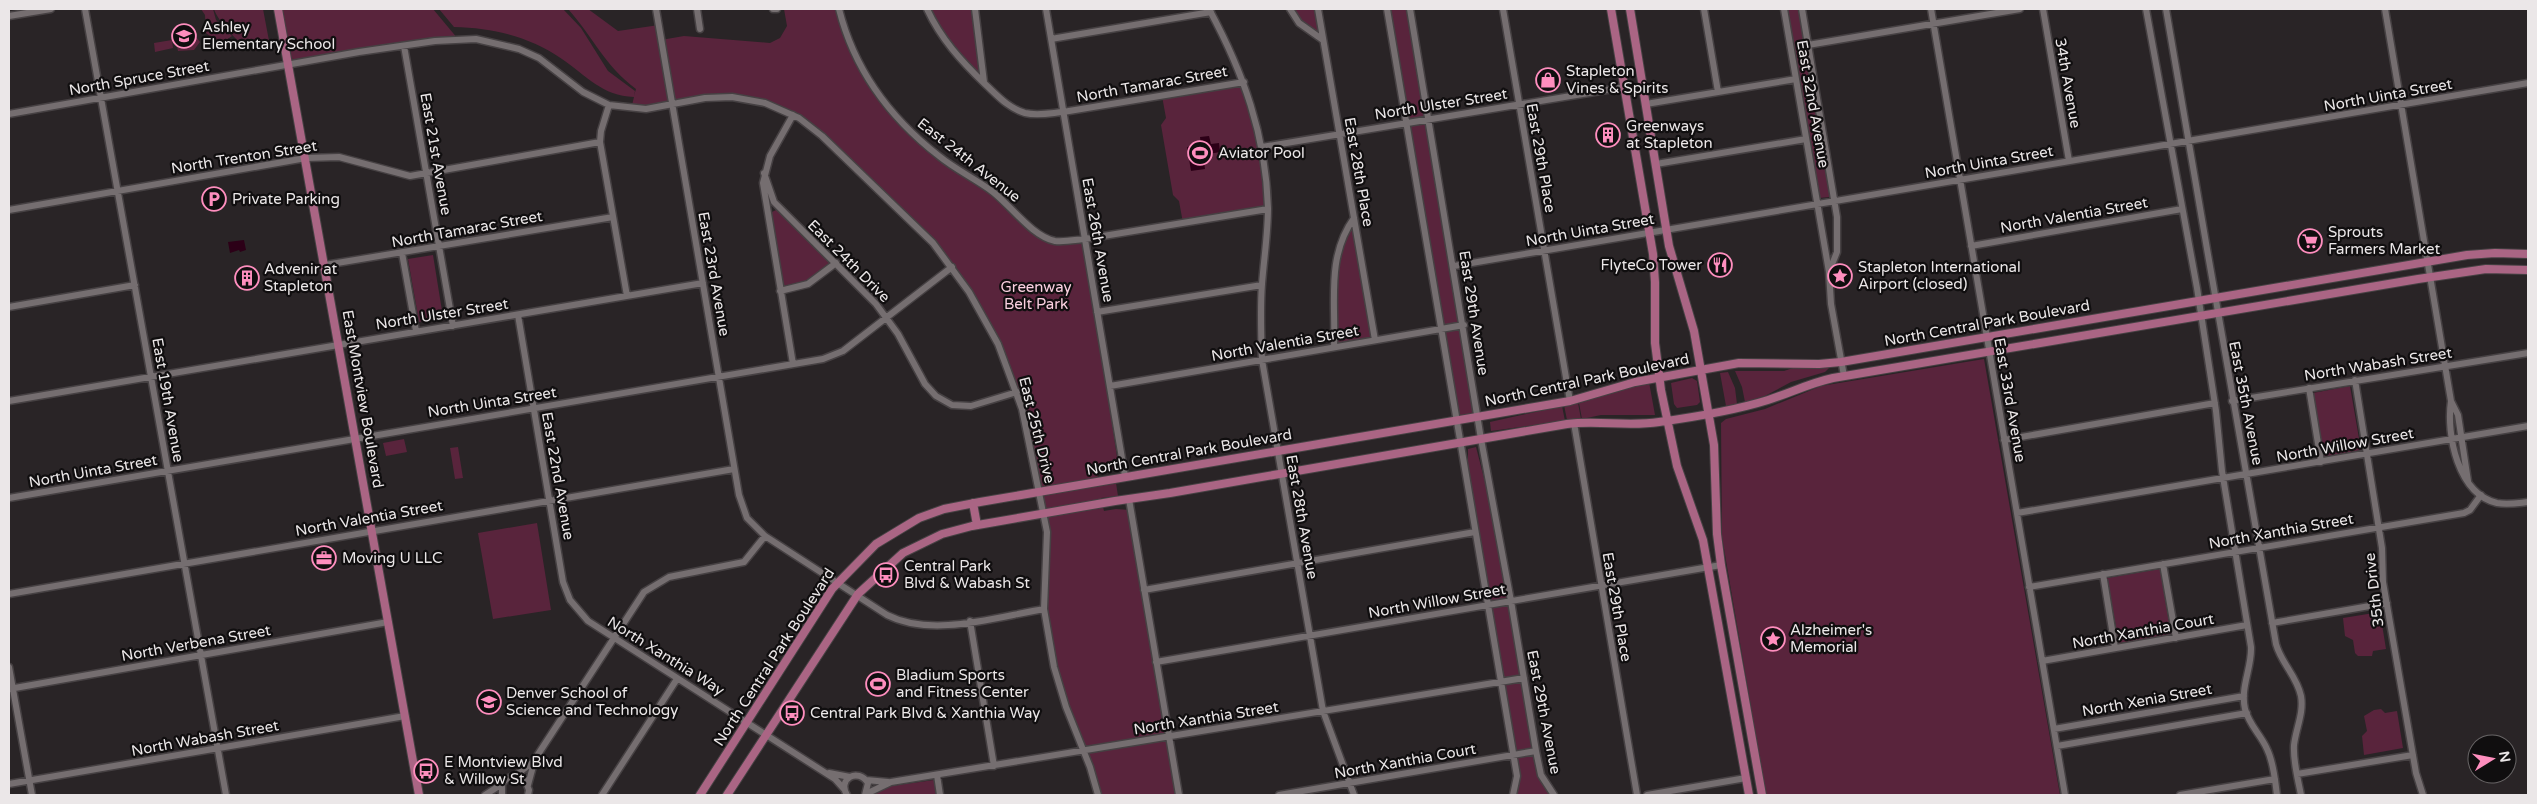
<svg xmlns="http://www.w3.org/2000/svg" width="2537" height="804" viewBox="0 0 2537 804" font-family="'Varela Round',sans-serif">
<rect width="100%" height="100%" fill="#292426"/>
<path fill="#59243c" d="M201 9H213L216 20 232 36 220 44 206 33 205 15Z
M214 9H263L270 46C263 49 258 52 251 49 240 46 217 20 214 9Z
M283 9H433L458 39 288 64 281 25Z
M439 9H563L581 28 608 71 635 91 634 96 636 89C605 66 593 37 568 9H588L618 31 659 25 661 40 684 36 770 43 780 38 787 26 784 9H839L865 74 907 127 943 159 991 191 1047 239H1085L1118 464 1114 469 1097 472 1099 485 1116 483 1118 496 1101 498 1104 511 1116 509 1130 510 1179 795H1098L1066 707 1046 627 1047 540 1028 431 998 344 947 261 822 136 793 115 771 105 732 97 631 109 634 97C602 96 587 76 562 59 529 36 493 28 454 27Z
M927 9H975L984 82 976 77Z
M1290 9H1318L1323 40 1304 28Z
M1387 9H1410L1478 417 1457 420Z
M1787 9H1799L1830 197 1819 198Z
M197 38 200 42 194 50 178 51 176 42H188Z
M172 40 173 48 155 52 154 43Z
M1244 82 1253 108 1268 209 1183 223 1179 201 1173 195 1161 125 1166 118 1162 96Z
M776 210H780L836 263 812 281 780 291 770 213Z
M1354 218 1375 340 1334 347 1336 260Z
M433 255 443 317 419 322 408 259Z
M1984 359 2060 795H1766L1722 537 1721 423 1726 419 1765 409 1821 386Z
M1830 367 1825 372 1791 382 1765 396 1745 402 1742 387 1735 371H1784L1793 368Z
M1728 372 1735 388 1737 404 1726 406 1720 373Z
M1692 378 1697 381 1700 402 1697 405 1677 408 1674 404 1671 383Z
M1649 382 1655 415H1601L1582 419 1579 403 1624 387Z
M2350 386 2361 450 2324 457 2313 393Z
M1578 403 1581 419 1567 420 1564 405Z
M1562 406 1565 421 1491 431 1490 422Z
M404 439 407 452 386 456 383 443Z
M458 447 463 478 455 479 450 448Z
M1476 447 1493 513 1507 595 1511 601 1541 775 1554 795H1513L1516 787 1468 468V449Z
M537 523 551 610 493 619 478 533Z
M2160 569 2171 635 2119 643 2107 578Z
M2380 612 2386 649 2373 651 2372 656H2358L2355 653 2353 640 2345 636 2343 618Z
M2381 709 2385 713 2397 711 2403 748 2364 755 2362 736 2367 731 2364 716 2374 710Z
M934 780 936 795H870L884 787Z"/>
<path fill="#2c0017" d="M1209 136 1211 144 1219 143 1220 152 1203 155 1205 169 1191 171 1187 147 1201 145 1200 137Z
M244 240 246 250 240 252 239 250 230 253 228 242Z"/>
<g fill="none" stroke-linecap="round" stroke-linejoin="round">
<g stroke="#464143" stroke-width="9">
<path id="minor" d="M85 9 226 795
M656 9 739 495 747 518 765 536 887 615C932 638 996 617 1044 609
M697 9 700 29
M773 9H777
M839 9C854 69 890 118 939 156 956 170 976 179 993 192 1011 206 1033 237 1055 241 1064 242 1075 240 1085 239L1268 209
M927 9C941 39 961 61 985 84 998 96 1008 108 1025 113 1038 116 1051 113 1063 112L1244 82
M975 9 984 82
M1046 9 1125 476
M1209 9C1243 72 1266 135 1268 208 1268 233 1264 258 1262 284 1260 309 1261 334 1262 360L1323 711 1354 795
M1290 9 1299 23 1323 40
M1318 9 1375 340
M1387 9 1517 776 1513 795
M1410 9 1481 439 1511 601 1536 751 1541 775 1554 795
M1503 9 1570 401
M1704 9 1718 92
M1784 9 1829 272 1831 304 1844 376
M1802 9 1837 217V252L1829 272
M1931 9 2065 795
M2043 9 2069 161
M2146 9 2197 288 2216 411 2222 471 2251 647C2252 668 2240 687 2245 709 2249 725 2261 735 2267 749 2274 763 2275 781 2277 795
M2166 9C2201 221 2240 432 2276 644 2281 663 2297 676 2301 696 2304 713 2296 728 2294 745 2293 762 2298 779 2301 795
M2385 9 2451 401 2458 415 2468 481
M9 16 51 9
M1051 39 1211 12
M1808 45 2020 9
M404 46 453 326
M1646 104 1796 79
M609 105 601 131 600 142 627 296
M9 114 359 52 435 41 476 39 519 49 539 58 583 92 609 105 646 109 705 98 732 97 765 103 799 118 822 136 933 243 969 292 998 344 1022 409 1047 532 1044 609 1054 667 1066 707 1090 767 1098 795
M1262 147 1625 87
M1656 164 1806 139
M764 173 774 202 876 304 898 334 925 384 936 396 952 405 971 406 1017 392
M9 210 306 158 339 157 410 176 600 142
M1971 246 2182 209
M402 253 416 331
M325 265 613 217
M1454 266 2528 83
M780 291 808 284 836 263
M9 307 135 285
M1097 312 1262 285
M518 315 563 582 570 600 588 621 835 779 844 789
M1334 347C1336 303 1326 257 1354 218
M793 364 763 183 770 156 793 115
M2355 380 2382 548 2383 582 2416 773 2423 795
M1110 386 1464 325
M2309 388 2321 462
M9 401 703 283
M2232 401 2528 353
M2451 401C2446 435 2458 494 2497 503 2508 505 2518 503 2528 502
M1574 423 1637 795
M2004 440 2215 403
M9 498 823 359 843 351 952 267
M1129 499 1179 795
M2017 513 2528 426
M2163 564 2176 638
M2103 574 2115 648
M2029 587 2464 513 2470 510 2481 495
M1144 590 1475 532
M9 594 734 469
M970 621 994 766
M2272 623 2387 603
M2042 661 2247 625
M1156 662 1721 565
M9 667 32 795
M9 689 388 622
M2054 729 2244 696
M2057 746 2247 713
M829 773 850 777
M2297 774 2413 755
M937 775 940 795
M515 776 533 762
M866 780 888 782
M9 784 405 716
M528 785 535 759 644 592 669 577 744 562 765 536
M866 794 891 782 1524 678
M485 795 502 784
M502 795V784C509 775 516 774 525 780L529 790 528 795
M602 795 677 679
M847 795C837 779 858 767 868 783L865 795
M1279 795 1536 751
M1647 795 1746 778
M2180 795 2275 779"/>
</g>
<g stroke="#464143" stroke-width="10">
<path id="major" d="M278 9 419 795
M1611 9 1653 254 1655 282V343L1661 390 1677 466 1703 540 1749 795
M1630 9 1669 246 1694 331 1714 445 1717 534 1721 565 1762 795
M973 503 977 525
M700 795 832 589 876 544 919 518 944 509 980 502 1570 401 1635 382 1739 363 1819 364 1841 362 2467 255 2495 253 2528 254
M727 795 858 594 903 553 942 534 972 526 1115 501 1170 493 1567 424C1598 420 1628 427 1659 422 1695 417 1733 411 1768 400 1790 393 1810 383 1833 378L2418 279 2486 269 2528 270"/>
</g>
<use href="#minor" stroke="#756e70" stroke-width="6"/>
<use href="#major" stroke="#aa6584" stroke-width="8"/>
</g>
<defs>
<g id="school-ring" transform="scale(1.25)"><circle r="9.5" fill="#100e0f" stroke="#fe8ebe" stroke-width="1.5"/><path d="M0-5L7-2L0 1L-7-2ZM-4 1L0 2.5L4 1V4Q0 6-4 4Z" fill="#fe8ebe"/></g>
<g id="shop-ring" transform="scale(1.25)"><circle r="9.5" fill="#100e0f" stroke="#fe8ebe" stroke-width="1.5"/><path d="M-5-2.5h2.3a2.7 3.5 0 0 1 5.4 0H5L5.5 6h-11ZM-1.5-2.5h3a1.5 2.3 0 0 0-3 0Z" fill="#fe8ebe"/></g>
<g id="building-ring" transform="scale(1.25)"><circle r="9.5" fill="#100e0f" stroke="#fe8ebe" stroke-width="1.5"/><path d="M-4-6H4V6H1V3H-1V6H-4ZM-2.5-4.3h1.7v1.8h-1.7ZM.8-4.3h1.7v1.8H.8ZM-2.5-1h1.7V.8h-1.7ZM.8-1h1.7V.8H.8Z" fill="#fe8ebe"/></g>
<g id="stadium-ring" transform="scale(1.25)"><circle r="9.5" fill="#100e0f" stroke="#fe8ebe" stroke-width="1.5"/><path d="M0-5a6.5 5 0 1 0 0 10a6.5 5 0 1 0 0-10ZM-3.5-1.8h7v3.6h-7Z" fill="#fe8ebe"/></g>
<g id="parking-ring" transform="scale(1.25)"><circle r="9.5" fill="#100e0f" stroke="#fe8ebe" stroke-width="1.5"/><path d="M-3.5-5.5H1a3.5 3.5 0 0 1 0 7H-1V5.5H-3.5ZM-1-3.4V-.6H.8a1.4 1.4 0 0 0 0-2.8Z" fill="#fe8ebe"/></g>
<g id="supermarket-ring" transform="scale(1.25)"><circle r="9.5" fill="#100e0f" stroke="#fe8ebe" stroke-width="1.5"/><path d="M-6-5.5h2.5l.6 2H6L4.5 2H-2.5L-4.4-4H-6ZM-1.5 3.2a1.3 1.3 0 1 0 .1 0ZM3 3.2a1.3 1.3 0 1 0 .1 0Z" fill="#fe8ebe"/></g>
<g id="restaurant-ring" transform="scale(1.25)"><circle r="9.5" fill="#100e0f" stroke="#fe8ebe" stroke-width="1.5"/><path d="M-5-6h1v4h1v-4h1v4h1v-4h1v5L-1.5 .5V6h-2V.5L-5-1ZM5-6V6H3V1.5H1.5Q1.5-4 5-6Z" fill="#fe8ebe"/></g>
<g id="sight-ring" transform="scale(1.25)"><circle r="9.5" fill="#100e0f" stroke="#fe8ebe" stroke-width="1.5"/><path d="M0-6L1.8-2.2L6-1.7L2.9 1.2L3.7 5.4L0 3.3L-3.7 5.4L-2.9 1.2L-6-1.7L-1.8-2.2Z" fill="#fe8ebe"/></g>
<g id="office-ring" transform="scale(1.25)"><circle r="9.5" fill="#100e0f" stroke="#fe8ebe" stroke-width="1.5"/><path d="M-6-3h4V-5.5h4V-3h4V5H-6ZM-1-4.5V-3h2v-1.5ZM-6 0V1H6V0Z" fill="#fe8ebe"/></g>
<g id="bus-ring" transform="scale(1.25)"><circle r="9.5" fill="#100e0f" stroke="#fe8ebe" stroke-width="1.5"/><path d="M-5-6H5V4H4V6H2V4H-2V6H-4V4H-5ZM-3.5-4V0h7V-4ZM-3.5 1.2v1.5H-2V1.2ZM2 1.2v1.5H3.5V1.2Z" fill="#fe8ebe"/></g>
</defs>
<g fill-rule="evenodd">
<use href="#school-ring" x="184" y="36"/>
<use href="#shop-ring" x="1548" y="80"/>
<use href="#building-ring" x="1608" y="135"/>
<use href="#stadium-ring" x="1200" y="153"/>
<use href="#parking-ring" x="214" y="199"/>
<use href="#supermarket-ring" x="2310" y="241"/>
<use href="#restaurant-ring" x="1720" y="265"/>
<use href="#sight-ring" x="1840" y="276"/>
<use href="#building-ring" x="247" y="278"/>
<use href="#office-ring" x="324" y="558"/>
<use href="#bus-ring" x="886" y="575"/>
<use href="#sight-ring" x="1773" y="639"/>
<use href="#stadium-ring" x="878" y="684"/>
<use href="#school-ring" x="489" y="702"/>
<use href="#bus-ring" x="792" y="713"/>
<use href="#bus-ring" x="426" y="771"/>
</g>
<g text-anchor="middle" stroke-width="4.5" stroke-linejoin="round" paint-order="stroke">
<g font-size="15" fill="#ebe7e8" stroke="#100e0f" text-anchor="start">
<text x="202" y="32">Ashley<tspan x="202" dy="17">Elementary School</tspan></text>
<text x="1566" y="76">Stapleton<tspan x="1566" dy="17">Vines &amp; Spirits</tspan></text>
<text x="1626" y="131">Greenways<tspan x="1626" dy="17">at Stapleton</tspan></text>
<text x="1218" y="158">Aviator Pool</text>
<text x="232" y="204">Private Parking</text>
<text x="2328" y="237">Sprouts<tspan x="2328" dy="17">Farmers Market</tspan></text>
<text x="1702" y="270" text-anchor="end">FlyteCo Tower</text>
<text x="1858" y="272">Stapleton International<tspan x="1858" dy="17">Airport (closed)</tspan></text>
<text x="264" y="274">Advenir at<tspan x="264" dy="17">Stapleton</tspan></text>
<text x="342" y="563">Moving U LLC</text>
<text x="904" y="571">Central Park<tspan x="904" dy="17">Blvd &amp; Wabash St</tspan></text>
<text x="1790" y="635">Alzheimer's<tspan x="1790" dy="17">Memorial</tspan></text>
<text x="896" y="680">Bladium Sports<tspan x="896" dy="17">and Fitness Center</tspan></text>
<text x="506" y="698">Denver School of<tspan x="506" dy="17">Science and Technology</tspan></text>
<text x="810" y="718">Central Park Blvd &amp; Xanthia Way</text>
<text x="444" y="767">E Montview Blvd<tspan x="444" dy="17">&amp; Willow St</tspan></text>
</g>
<g font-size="15" fill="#ebe7e8" stroke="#100e0f">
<text transform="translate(139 78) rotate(-10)" y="5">North Spruce Street</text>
<text transform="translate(2068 83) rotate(80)" y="5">34th Avenue</text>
<text transform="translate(1152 84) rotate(-10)" y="5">North Tamarac Street</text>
<text transform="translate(2388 95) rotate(-10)" y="5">North Uinta Street</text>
<text transform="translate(1441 104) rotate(-9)" y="5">North Ulster Street</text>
<text transform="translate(1813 104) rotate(80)" y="5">East 32nd Avenue</text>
<text transform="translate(436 154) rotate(80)" y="5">East 21st Avenue</text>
<text transform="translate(244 157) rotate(-9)" y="5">North Trenton Street</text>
<text transform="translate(1541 158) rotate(80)" y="5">East 29th Place</text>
<text transform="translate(969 160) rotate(38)" y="5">East 24th Avenue</text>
<text transform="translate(1989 162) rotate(-10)" y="5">North Uinta Street</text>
<text transform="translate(1359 172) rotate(80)" y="5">East 28th Place</text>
<text transform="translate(2074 215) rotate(-10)" y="5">North Valentia Street</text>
<text transform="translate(467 229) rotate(-10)" y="5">North Tamarac Street</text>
<text transform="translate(1590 230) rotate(-10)" y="5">North Uinta Street</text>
<text transform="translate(1098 240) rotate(80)" y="5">East 26th Avenue</text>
<text transform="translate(849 261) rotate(45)" y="5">East 24th Drive</text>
<text transform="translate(714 274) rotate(80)" y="5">East 23rd Avenue</text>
<text transform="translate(1474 313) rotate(81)" y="5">East 29th Avenue</text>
<text transform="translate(442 314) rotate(-9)" y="5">North Ulster Street</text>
<text transform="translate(1987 323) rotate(-10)" y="5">North Central Park Boulevard</text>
<text transform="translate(1285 343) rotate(-10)" y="5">North Valentia Street</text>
<text transform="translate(2378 364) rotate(-9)" y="5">North Wabash Street</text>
<text transform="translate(1587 380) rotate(-12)" y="5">North Central Park Boulevard</text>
<text transform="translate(363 399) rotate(80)" y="5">East Montview Boulevard</text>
<text transform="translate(168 400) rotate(80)" y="5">East 19th Avenue</text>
<text transform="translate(2010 400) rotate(80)" y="5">East 33rd Avenue</text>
<text transform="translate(492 402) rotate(-9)" y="5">North Uinta Street</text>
<text transform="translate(2246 403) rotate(79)" y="5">East 35th Avenue</text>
<text transform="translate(1037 430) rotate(76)" y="5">East 25th Drive</text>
<text transform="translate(2345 445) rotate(-10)" y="5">North Willow Street</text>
<text transform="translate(1189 452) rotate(-10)" y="5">North Central Park Boulevard</text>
<text transform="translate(93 471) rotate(-10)" y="5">North Uinta Street</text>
<text transform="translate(558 476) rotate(80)" y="5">East 22nd Avenue</text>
<text transform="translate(1302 517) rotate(80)" y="5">East 28th Avenue</text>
<text transform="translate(369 518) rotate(-10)" y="5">North Valentia Street</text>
<text transform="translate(2281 531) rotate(-10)" y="5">North Xanthia Street</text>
<text transform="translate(2374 590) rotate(-97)" y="5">35th Drive</text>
<text transform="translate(1437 601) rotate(-10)" y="5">North Willow Street</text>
<text transform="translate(1617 607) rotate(80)" y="5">East 29th Place</text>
<text transform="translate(2143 631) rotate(-10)" y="5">North Xanthia Court</text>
<text transform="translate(196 643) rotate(-10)" y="5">North Verbena Street</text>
<text transform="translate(666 656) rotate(32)" y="5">North Xanthia Way</text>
<text transform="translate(774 657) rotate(-57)" y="5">North Central Park Boulevard</text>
<text transform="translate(2147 700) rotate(-10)" y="5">North Xenia Street</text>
<text transform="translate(1544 712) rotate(79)" y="5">East 29th Avenue</text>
<text transform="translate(1206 718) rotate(-9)" y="5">North Xanthia Street</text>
<text transform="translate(205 738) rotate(-10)" y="5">North Wabash Street</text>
<text transform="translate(1405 761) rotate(-10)" y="5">North Xanthia Court</text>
</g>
<g font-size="15" fill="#fbd0e0" stroke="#100e0f">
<text x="1036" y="292">Greenway<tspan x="1036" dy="17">Belt Park</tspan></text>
</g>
</g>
<rect width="2537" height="804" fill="none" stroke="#ebe7e8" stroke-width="20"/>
<g transform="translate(2492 759) rotate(80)"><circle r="24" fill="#100e0f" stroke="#686566"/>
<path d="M0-4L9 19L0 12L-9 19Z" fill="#fe8ebe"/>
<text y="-8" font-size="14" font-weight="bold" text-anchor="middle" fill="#ebe7e8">N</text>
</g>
</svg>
